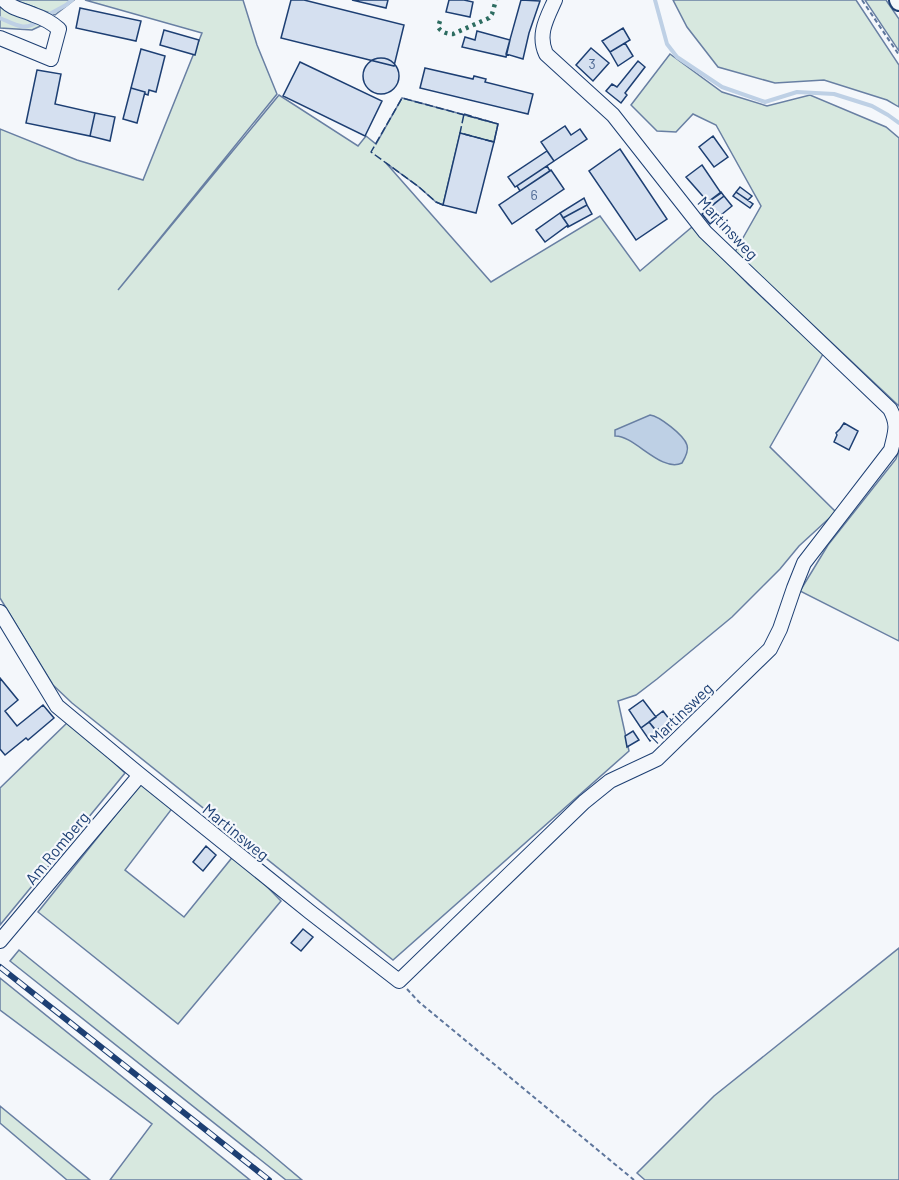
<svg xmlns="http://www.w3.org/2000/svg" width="899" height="1180" viewBox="0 0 899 1180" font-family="Barlow,sans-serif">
<rect width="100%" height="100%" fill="#f4f7fb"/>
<path fill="#d7e8df" stroke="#687fa3" stroke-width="1.5" d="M15 0H74L55 15Z
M85 0H243L257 45 277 94 118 290 279 95 358 146 366 136 376 144 402 98 498 124 494 142 460 134 443 205 436 202 419 187 386 163 491 282 600 216 640 271 692 227 749 285 823 354 770 447 836 512 799 546 780 569 732 617 657 679 636 695 618 701 629 751 393 960 72 703 53 685 0 598V129L77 160 143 180 202 33Z
M673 0H856L899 65V107L887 100 824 80 775 83 718 67 687 27Z
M865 0H886L899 19V51Z
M0 3 49 22 32 30 0 28Z
M670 54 722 92 767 106 810 95 886 127 899 138V406L735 252 761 206 716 125 693 114 676 132 657 131 631 105Z
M899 449V641L800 591 828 545 896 459Z
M69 721 125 773 0 925V788Z
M142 782 174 806 125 870 184 917 235 854 281 901 178 1024 38 912Z
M899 948V1180H645L637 1173 714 1096Z
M19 950 264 1148 302 1180H286L10 961Z
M0 978 250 1180H110L152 1124 0 1010Z
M0 1106 90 1180H67L0 1123Z"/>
<path fill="#bed0e5" stroke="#687fa3" stroke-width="1.5" d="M650 415C659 416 684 435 687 445 689 451 685 458 682 463 661 473 634 435 615 436V430Z"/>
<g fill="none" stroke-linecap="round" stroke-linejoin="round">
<path stroke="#bed0e5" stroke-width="4" d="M655 0 667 44 677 57 722 87 765 102 797 92 834 94 872 106 888 115 899 123
M46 16 66 5 72 0
M0 18C16 25 25 32 40 20"/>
</g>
<path fill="#d5e0f0" stroke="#1d3f73" stroke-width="1.5" d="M291 0H304L404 25 394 66 281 38Z
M352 0H388L386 8Z
M449 0H464L473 2 470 17 446 12Z
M521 0 540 1 529 33 523 59 506 54Z
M80 8 141 21 136 41 76 28Z
M623 28 630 40 610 52 602 41Z
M164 30 199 40 195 55 160 45Z
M477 31 510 40 506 57 462 47 465 37 475 40Z
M625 43 633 56 618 66 610 52Z
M591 48 609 63 593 81 576 65Z
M141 49 165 56 156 92 149 90 148 95 145 94V92L131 88Z
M363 76a18 18 0 1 1 36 0a18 18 0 1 1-36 0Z
M638 61 645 67 625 93 627 95 621 103 606 91 612 84 617 87Z
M300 62 382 101 365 136 283 96Z
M425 68 473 79 474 76 486 79 485 82 533 94 528 114 420 88Z
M37 70 61 74 55 104 95 113 90 136 26 123Z
M131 88 145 92 137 123 123 119Z
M95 113 115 117 110 141 90 136Z
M565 126 571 135 580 129 587 139 554 161 541 142Z
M460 133 494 142 476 213 443 205Z
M713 136 728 157 714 167 699 147Z
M620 149 667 219 636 240 589 171Z
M547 151 554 161 515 187 508 177Z
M702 165 721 193 708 202 686 177Z
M547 166 550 171 520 191 517 186Z
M551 170 564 189 512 224 499 205Z
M740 187 752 196 748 200 736 192Z
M721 192 724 196 711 206 708 202Z
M736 192 753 204 750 208 733 196Z
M724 196 732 206 710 224 702 214Z
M584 198 587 205 563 218 560 213Z
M587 205 592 214 568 227V225L563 218Z
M560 213 568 225 545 242 536 230Z
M844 423 858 431 849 450 834 442 837 435 836 433 840 429Z
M0 678 18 700 5 711 17 726 43 705 54 718 28 740 26 738 5 755 0 749Z
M643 700 656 717 641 728 629 710Z
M663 711 673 724 661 733 658 729 656 731 649 722Z
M649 722 659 734 650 741 641 728Z
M633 731 639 740 627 747 625 736Z
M206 846 216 855 203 871 193 862Z
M303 929 313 937 301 951 291 943Z"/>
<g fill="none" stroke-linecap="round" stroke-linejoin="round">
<g stroke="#1d3f73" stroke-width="16">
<path id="minor" d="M0 38 51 59 59 29C52 23 43 18 34 15 24 10 11 9 4 0
M0 612 57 706 140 775 310 912 399 981 584 802 610 781 657 759 770 649 780 629 794 588 804 563 891 450C895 432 899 426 890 409L705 232 613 115 546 54C537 34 547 18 555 0
M0 941 140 775"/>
</g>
<g stroke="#1d3f73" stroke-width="20">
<path id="major" d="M898 0 899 2"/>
</g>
<path stroke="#5e769c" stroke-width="2" stroke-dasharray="4.5 3" stroke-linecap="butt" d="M862 0 899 55
M407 989 419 1002 634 1180"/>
<use href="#minor" stroke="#f4f7fb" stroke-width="14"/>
<use href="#major" stroke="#f4f7fb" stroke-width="16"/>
<g stroke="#1d3f73" stroke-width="6">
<path id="rail" d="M0 967 269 1180"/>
</g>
<use href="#rail" stroke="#f4f7fb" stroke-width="4" stroke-dasharray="11" stroke-linecap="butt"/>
<path stroke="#2c6c60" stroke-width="4.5" stroke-dasharray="3 4.5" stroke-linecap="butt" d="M440 21 438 27C441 32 447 34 453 34L489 18 492 14 496 0"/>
<path stroke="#1d3f73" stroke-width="1.5" stroke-dasharray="8 3" stroke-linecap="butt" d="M464 114 498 124 494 142 460 133Z
M443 205 436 202 419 187 371 152 402 98 498 124 494 142"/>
</g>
<g text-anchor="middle" stroke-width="4.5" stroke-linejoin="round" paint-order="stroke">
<g font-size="14" fill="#4b6792">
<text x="592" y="69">3</text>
<text x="534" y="200">6</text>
</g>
<g font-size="16" fill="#1d3f73" stroke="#f4f7fb">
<text transform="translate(728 228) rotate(47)" y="6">Martinsweg</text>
<text transform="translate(681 713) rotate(-44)" y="6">Martinsweg</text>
<text transform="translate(236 832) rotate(39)" y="6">Martinsweg</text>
<text transform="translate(57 848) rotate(-50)" y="6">Am Romberg</text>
</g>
</g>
</svg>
